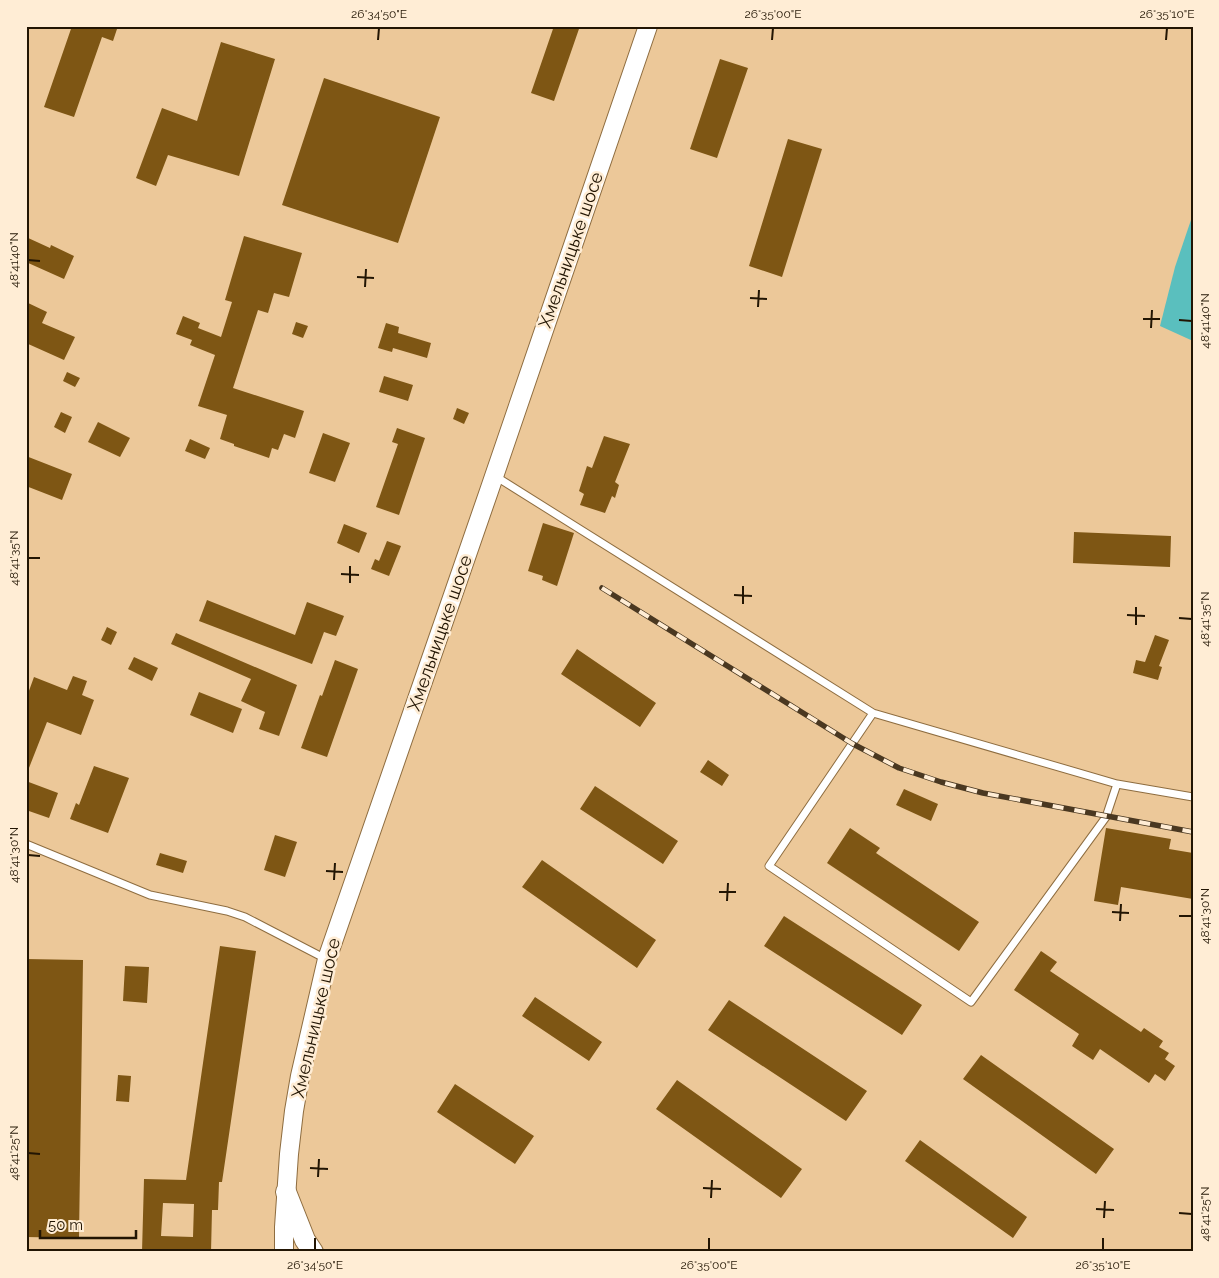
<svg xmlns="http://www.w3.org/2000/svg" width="1219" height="1278" viewBox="0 0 1219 1278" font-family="Raleway,sans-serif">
<rect width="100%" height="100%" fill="#ecc899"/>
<path fill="#5abfbe" d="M1193 214V341L1160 326 1175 267Z"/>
<path fill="#7e5614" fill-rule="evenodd" d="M72 26H118L113 41 102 37 74 117 44 107Z
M554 26H580L554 101 531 93Z
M221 42 275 59 239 176 168 155 156 186 136 178 162 108 197 121Z
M720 59 748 68 717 158 690 149Z
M324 78 440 117 398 243 282 205Z
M788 139 822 149 782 277 749 266Z
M244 236 302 253 289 297 274 293 268 313 258 310 233 388 304 411 295 438 284 434 278 450 272 448 269 458 234 446V444L220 439 227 415 198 406 215 355 190 345 192 340 176 334 183 316 200 323 198 328 221 337 232 302 225 300Z
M26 237 50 248 51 245 74 256 64 279 26 262Z
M26 302 47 312 42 323 75 337 64 360 26 343Z
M296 322 308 326 303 338 292 334Z
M386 323 399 327 398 333 431 343 427 358 393 348 392 352 378 348Z
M67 372 80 378 75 387 63 381Z
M384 376 413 385 408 401 379 392Z
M457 408 469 413 464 424 453 419Z
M61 412 72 417 65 433 54 427Z
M98 422 130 438 120 457 88 442Z
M397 428 425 438 399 515 376 507 398 444 392 442Z
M323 433 350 443 335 482 309 473Z
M604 436 630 444 615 482 619 485 615 498 612 496 605 513 580 505 584 494 579 491 587 466 592 468Z
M190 439 210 448 205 459 185 451Z
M26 456 72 474 62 500 26 486Z
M543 523 574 533 557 586 542 580 543 576 528 571Z
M344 524 367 533 359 553 337 543Z
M1074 532 1171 536 1170 567 1073 563Z
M387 541 401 546 389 576 371 569 375 559 379 561Z
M207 600 295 635 307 602 344 616 336 636 324 632 312 664 199 621Z
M107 627 117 632 111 645 101 640Z
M176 633 297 685 279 736 259 729 265 712 241 701 251 679 171 644Z
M1155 635 1169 640 1159 666 1162 667 1158 680 1133 673 1136 660 1145 662Z
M577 649 656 703 640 727 561 674Z
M134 657 158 668 152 681 128 669Z
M335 660 358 669 327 757 301 748 320 695 322 696Z
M73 676 87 681 82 695 94 700 81 735 47 722 27 773H26V699L34 677 67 690Z
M199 692 242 709 233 733 190 715Z
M708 760 729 775 722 786 700 772Z
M94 766 129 778 108 833 70 819 76 803 79 805Z
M26 781 58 793 49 818 26 810Z
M595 786 678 841 663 864 580 809Z
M904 789 938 804 931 821 896 805Z
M850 828 880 848 876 853 979 922 959 951 827 863Z
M1106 828 1171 839 1169 849 1193 853V899L1121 887 1118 905 1094 901Z
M275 835 297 842 285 877 264 870Z
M160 853 187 861 183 873 156 865Z
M542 860 656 940 637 968 522 887Z
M784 916 922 1005 902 1035 764 946Z
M220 946 256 951 222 1182H219L218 1210H212L211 1252H142L144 1179 186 1180ZM163 1203 194 1204 193 1237 161 1236Z
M1041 951 1057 962 1050 971 1141 1032 1144 1028 1163 1041 1159 1047 1169 1053 1165 1059 1175 1066 1165 1081 1155 1074 1149 1083 1100 1049 1093 1060 1072 1046 1079 1034 1014 990Z
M26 959 83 960 79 1238 26 1237Z
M125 966 149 967 147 1003 123 1001Z
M535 997 602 1042 589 1061 522 1016Z
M729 1000 867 1091 846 1121 708 1030Z
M981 1055 1114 1149 1096 1174 963 1079Z
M118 1075 131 1076 129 1102 116 1101Z
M677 1080 802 1169 781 1198 656 1109Z
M455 1084 534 1136 515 1164 437 1112Z
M920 1140 1027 1217 1013 1238 905 1161Z"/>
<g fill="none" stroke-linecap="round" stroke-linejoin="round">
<g stroke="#8e6d40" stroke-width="9">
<path id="service" d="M495 476 873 713 1117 784 1193 797
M873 713 769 866 971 1002 1106 817 1117 784
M26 844 150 895 227 911 245 917 326 959"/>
</g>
<g stroke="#8e6d40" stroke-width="20">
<path id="tertiary" d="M284 1252V1227L289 1154 294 1111 300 1076 327 959 489 491 648 26"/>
</g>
<g stroke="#8e6d40" stroke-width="22">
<path id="secondary" d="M286 1192 305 1240 313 1252"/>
</g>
<use href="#service" stroke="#fff" stroke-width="7"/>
<use href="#tertiary" stroke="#fff" stroke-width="18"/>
<use href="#secondary" stroke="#fff" stroke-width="20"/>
<g stroke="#4a3821" stroke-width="5.5">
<path id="rail" d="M602 588 853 744 899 768 941 782 983 793 1193 832"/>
</g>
<use href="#rail" stroke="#ffedd5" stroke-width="4" stroke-dasharray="11" stroke-linecap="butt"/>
</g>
<path fill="none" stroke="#221503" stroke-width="2" d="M378 40 379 28M772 40 773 28M1166 40 1167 28M28 260 40 261M357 277 374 278M365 287 366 269M750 298 767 299M758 307 759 290M1143 319H1160M1179 320 1192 321M1151 328 1152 310M28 558H40M341 574 359 575M350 583V566M734 595 752 596M743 604V586M1127 615 1145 616M1179 618 1192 619M1136 625V607M28 855 40 856M326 871 343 872M334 880 335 863M719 892H736M727 901 728 883M1112 912 1129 913M1179 916H1192M1120 921 1121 904M28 1153 40 1154M310 1168 328 1169M318 1177 319 1159M703 1188 721 1189M711 1198 712 1180M1096 1209 1114 1210M1179 1213 1192 1214M1104 1218 1105 1201M315 1250V1238M709 1250V1238M1103 1250V1238"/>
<g text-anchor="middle" stroke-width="5" stroke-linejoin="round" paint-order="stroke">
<g font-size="18" fill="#221503" stroke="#ffedd5">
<text transform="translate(571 250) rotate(-71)" y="6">Хмельницьке шосе</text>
<text transform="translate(440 633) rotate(-71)" y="6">Хмельницьке шосе</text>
<text transform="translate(316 1018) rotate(-77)" y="6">Хмельницьке шосе</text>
</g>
</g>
<rect width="1219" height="1278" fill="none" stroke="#ffedd5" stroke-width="55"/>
<path d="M40 1230v8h96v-8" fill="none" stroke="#221503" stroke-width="2.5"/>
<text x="48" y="1230" font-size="15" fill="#221503" stroke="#ffedd5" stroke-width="4" paint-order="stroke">50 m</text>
<rect x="28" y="28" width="1164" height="1222" fill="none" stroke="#221503" stroke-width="2"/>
<g font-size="12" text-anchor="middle" fill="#221503">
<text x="379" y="18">26°34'50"E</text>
<text x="773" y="18">26°35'00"E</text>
<text x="1167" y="18">26°35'10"E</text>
<text transform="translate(14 260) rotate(-90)" y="4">48°41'40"N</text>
<text transform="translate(1205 321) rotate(-90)" y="4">48°41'40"N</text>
<text transform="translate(14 558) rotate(-90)" y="4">48°41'35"N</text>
<text transform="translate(1205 619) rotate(-90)" y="4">48°41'35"N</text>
<text transform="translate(14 855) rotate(-90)" y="4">48°41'30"N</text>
<text transform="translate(1205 916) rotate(-90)" y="4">48°41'30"N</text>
<text transform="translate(14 1153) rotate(-90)" y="4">48°41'25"N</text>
<text transform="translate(1205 1214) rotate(-90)" y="4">48°41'25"N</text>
<text x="315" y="1269">26°34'50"E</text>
<text x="709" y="1269">26°35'00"E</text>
<text x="1103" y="1269">26°35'10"E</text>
</g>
</svg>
